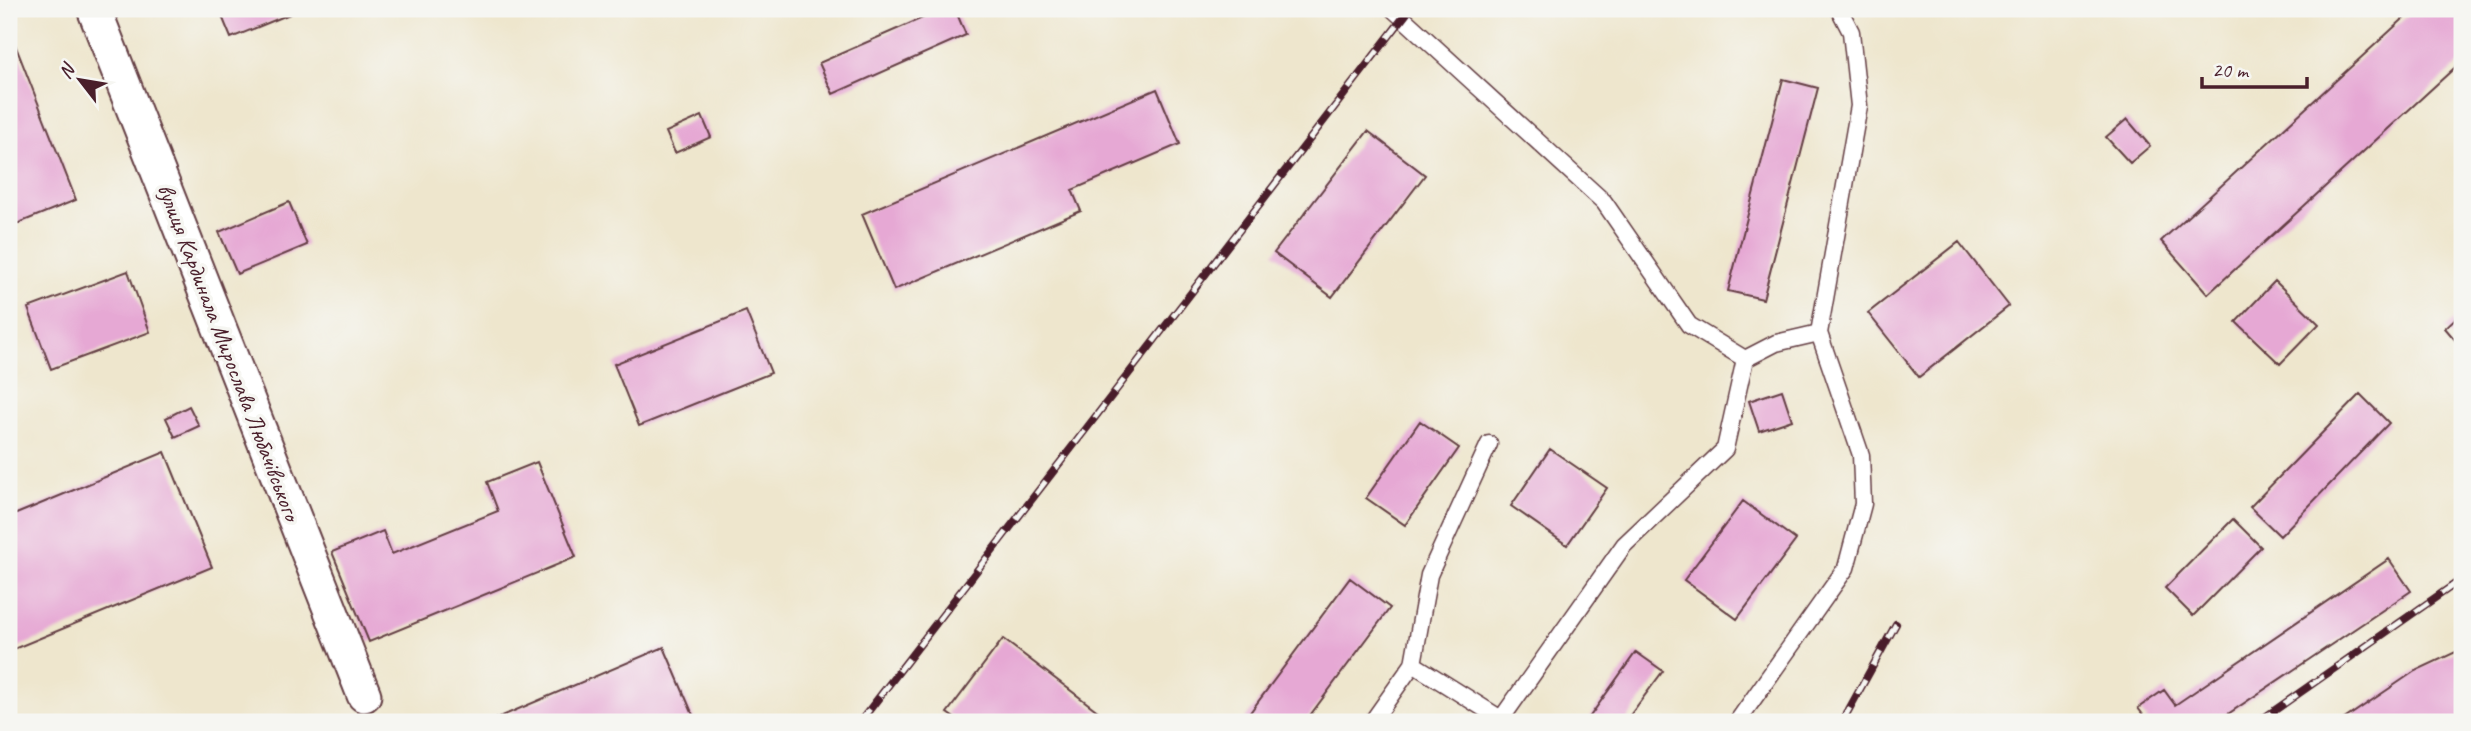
<svg xmlns="http://www.w3.org/2000/svg" width="2471" height="731" viewBox="0 0 2471 731" font-family="Caveat,sans-serif">
<rect width="100%" height="100%" fill="#f6f6f2"/>
<filter id="ink" filterUnits="userSpaceOnUse"><feTurbulence type="fractalNoise" baseFrequency=".0143" numOctaves="2"/><feDisplacementMap in="SourceGraphic" scale="14" xChannelSelector="R" yChannelSelector="G"/><feConvolveMatrix kernelMatrix="1 2 1 2 8 2 1 2 1" color-interpolation-filters="sRGB"/></filter>
<filter id="wash" filterUnits="userSpaceOnUse"><feTurbulence type="fractalNoise" baseFrequency=".00686" numOctaves="4" result="noise"/><feDisplacementMap in="SourceGraphic" scale="28" xChannelSelector="R" yChannelSelector="G"/><feGaussianBlur stdDeviation="1.57" result="paint"/><feColorMatrix in="noise" values="0 0 0 0 0 0 0 0 0 0 0 0 0 0 0 0 0 1.4 0 .05"/><feComposite in="paint" operator="in"/></filter>
<g filter="url(#wash)">
<rect width="100%" height="100%" fill="#eee6cd"/>
<g id="blocks">
<path fill="#e6a8d4" d="M219 9H302L231 38Z
M943 9H955L966 35 833 94 819 63Z
M2414 9H2462V61L2208 294 2161 241Z
M9 29 76 200 9 227Z
M1783 79 1818 88 1763 299 1728 291Z
M1157 89 1180 144 1072 190 1081 211 894 290 862 214Z
M702 116 711 137 675 153 666 132Z
M2127 119 2150 146 2130 163 2106 137Z
M1368 131 1425 175 1332 297 1274 253Z
M289 202 307 245 237 274 219 232Z
M1959 242 2009 306 1919 377 1868 313Z
M128 271 150 332 51 369 28 308Z
M2275 281 2319 324 2280 364 2236 322Z
M746 311 771 373 639 426 614 364Z
M2462 312V348L2445 328Z
M1782 390 1792 420 1759 431 1749 401Z
M2360 394 2389 423 2280 536 2250 507Z
M189 406 199 426 175 437 166 418Z
M1420 421 1459 448 1405 525 1366 498Z
M1550 449 1607 488 1567 545 1511 506Z
M165 452 212 567 9 651V517Z
M537 462 576 557 369 642 332 552 383 531 392 554 498 511 487 482Z
M1743 501 1796 540 1737 619 1684 580Z
M2233 519 2261 547 2193 616 2165 588Z
M2389 559 2411 591 2216 722H2144L2147 720 2138 708 2164 690 2175 705Z
M1350 578 1390 608 1305 722H1243Z
M1003 639 1112 722H960L947 713Z
M664 647 696 722H488Z
M2462 649V722H2340L2415 671Z
M1636 652 1663 671 1625 722H1586Z"/>
</g>
</g>
<g filter="url(#ink)">
<use href="#blocks" fill-opacity="0" stroke="#633d43" stroke-width="2"/>
<g fill="none" stroke-linecap="round" stroke-linejoin="round">
<g stroke="#633d43" stroke-width="19">
<path id="lane" d="M1393 9 1604 202 1689 325 1745 359 1776 343 1819 333
M1413 664 1501 719
M1372 722 1413 664 1429 575 1489 444
M1499 722 1624 545 1725 449 1745 359
M1737 722 1846 568 1863 504 1861 455 1819 333 1859 106 1851 32 1839 9"/>
</g>
<g stroke="#633d43" stroke-width="37">
<path id="street" d="M94 9 364 695"/>
</g>
<use href="#lane" stroke="#fff" stroke-width="16"/>
<use href="#street" stroke="#fff" stroke-width="33"/>
<g stroke="#4a1f2b" stroke-width="8">
<path id="rail" d="M860 722 1410 9
M1842 722 1896 624
M2258 722 2462 579"/>
</g>
<use href="#rail" stroke="#f6f6f2" stroke-width="5" stroke-dasharray="16" stroke-linecap="butt"/>
</g>
</g>
<g text-anchor="middle" stroke-width="7" stroke-linejoin="round" paint-order="stroke">
<g font-size="24" fill="#4a1f2b" stroke="#f6f6f2">
<text transform="translate(229 352) rotate(69)" y="8">вулиця Кардинала Мирослава Любачівського</text>
</g>
</g>
<rect width="2471" height="731" fill="none" stroke="#f6f6f2" stroke-width="35"/>
<g transform="translate(80 80) rotate(301)" stroke="#f6f6f2" stroke-width="5" paint-order="stroke">
<path d="M0-5L12 26L0 18L-12 26Z" fill="#4a1f2b"/>
<text y="-10" font-size="19" font-weight="bold" text-anchor="middle" fill="#4a1f2b">N</text>
</g>
<path d="M2202 77v10h105v-10" fill="none" stroke="#4a1f2b" stroke-width="3.5"/>
<text x="2212" y="77" font-size="21" fill="#4a1f2b" stroke="#f6f6f2" stroke-width="5" paint-order="stroke">20 m</text>
</svg>
